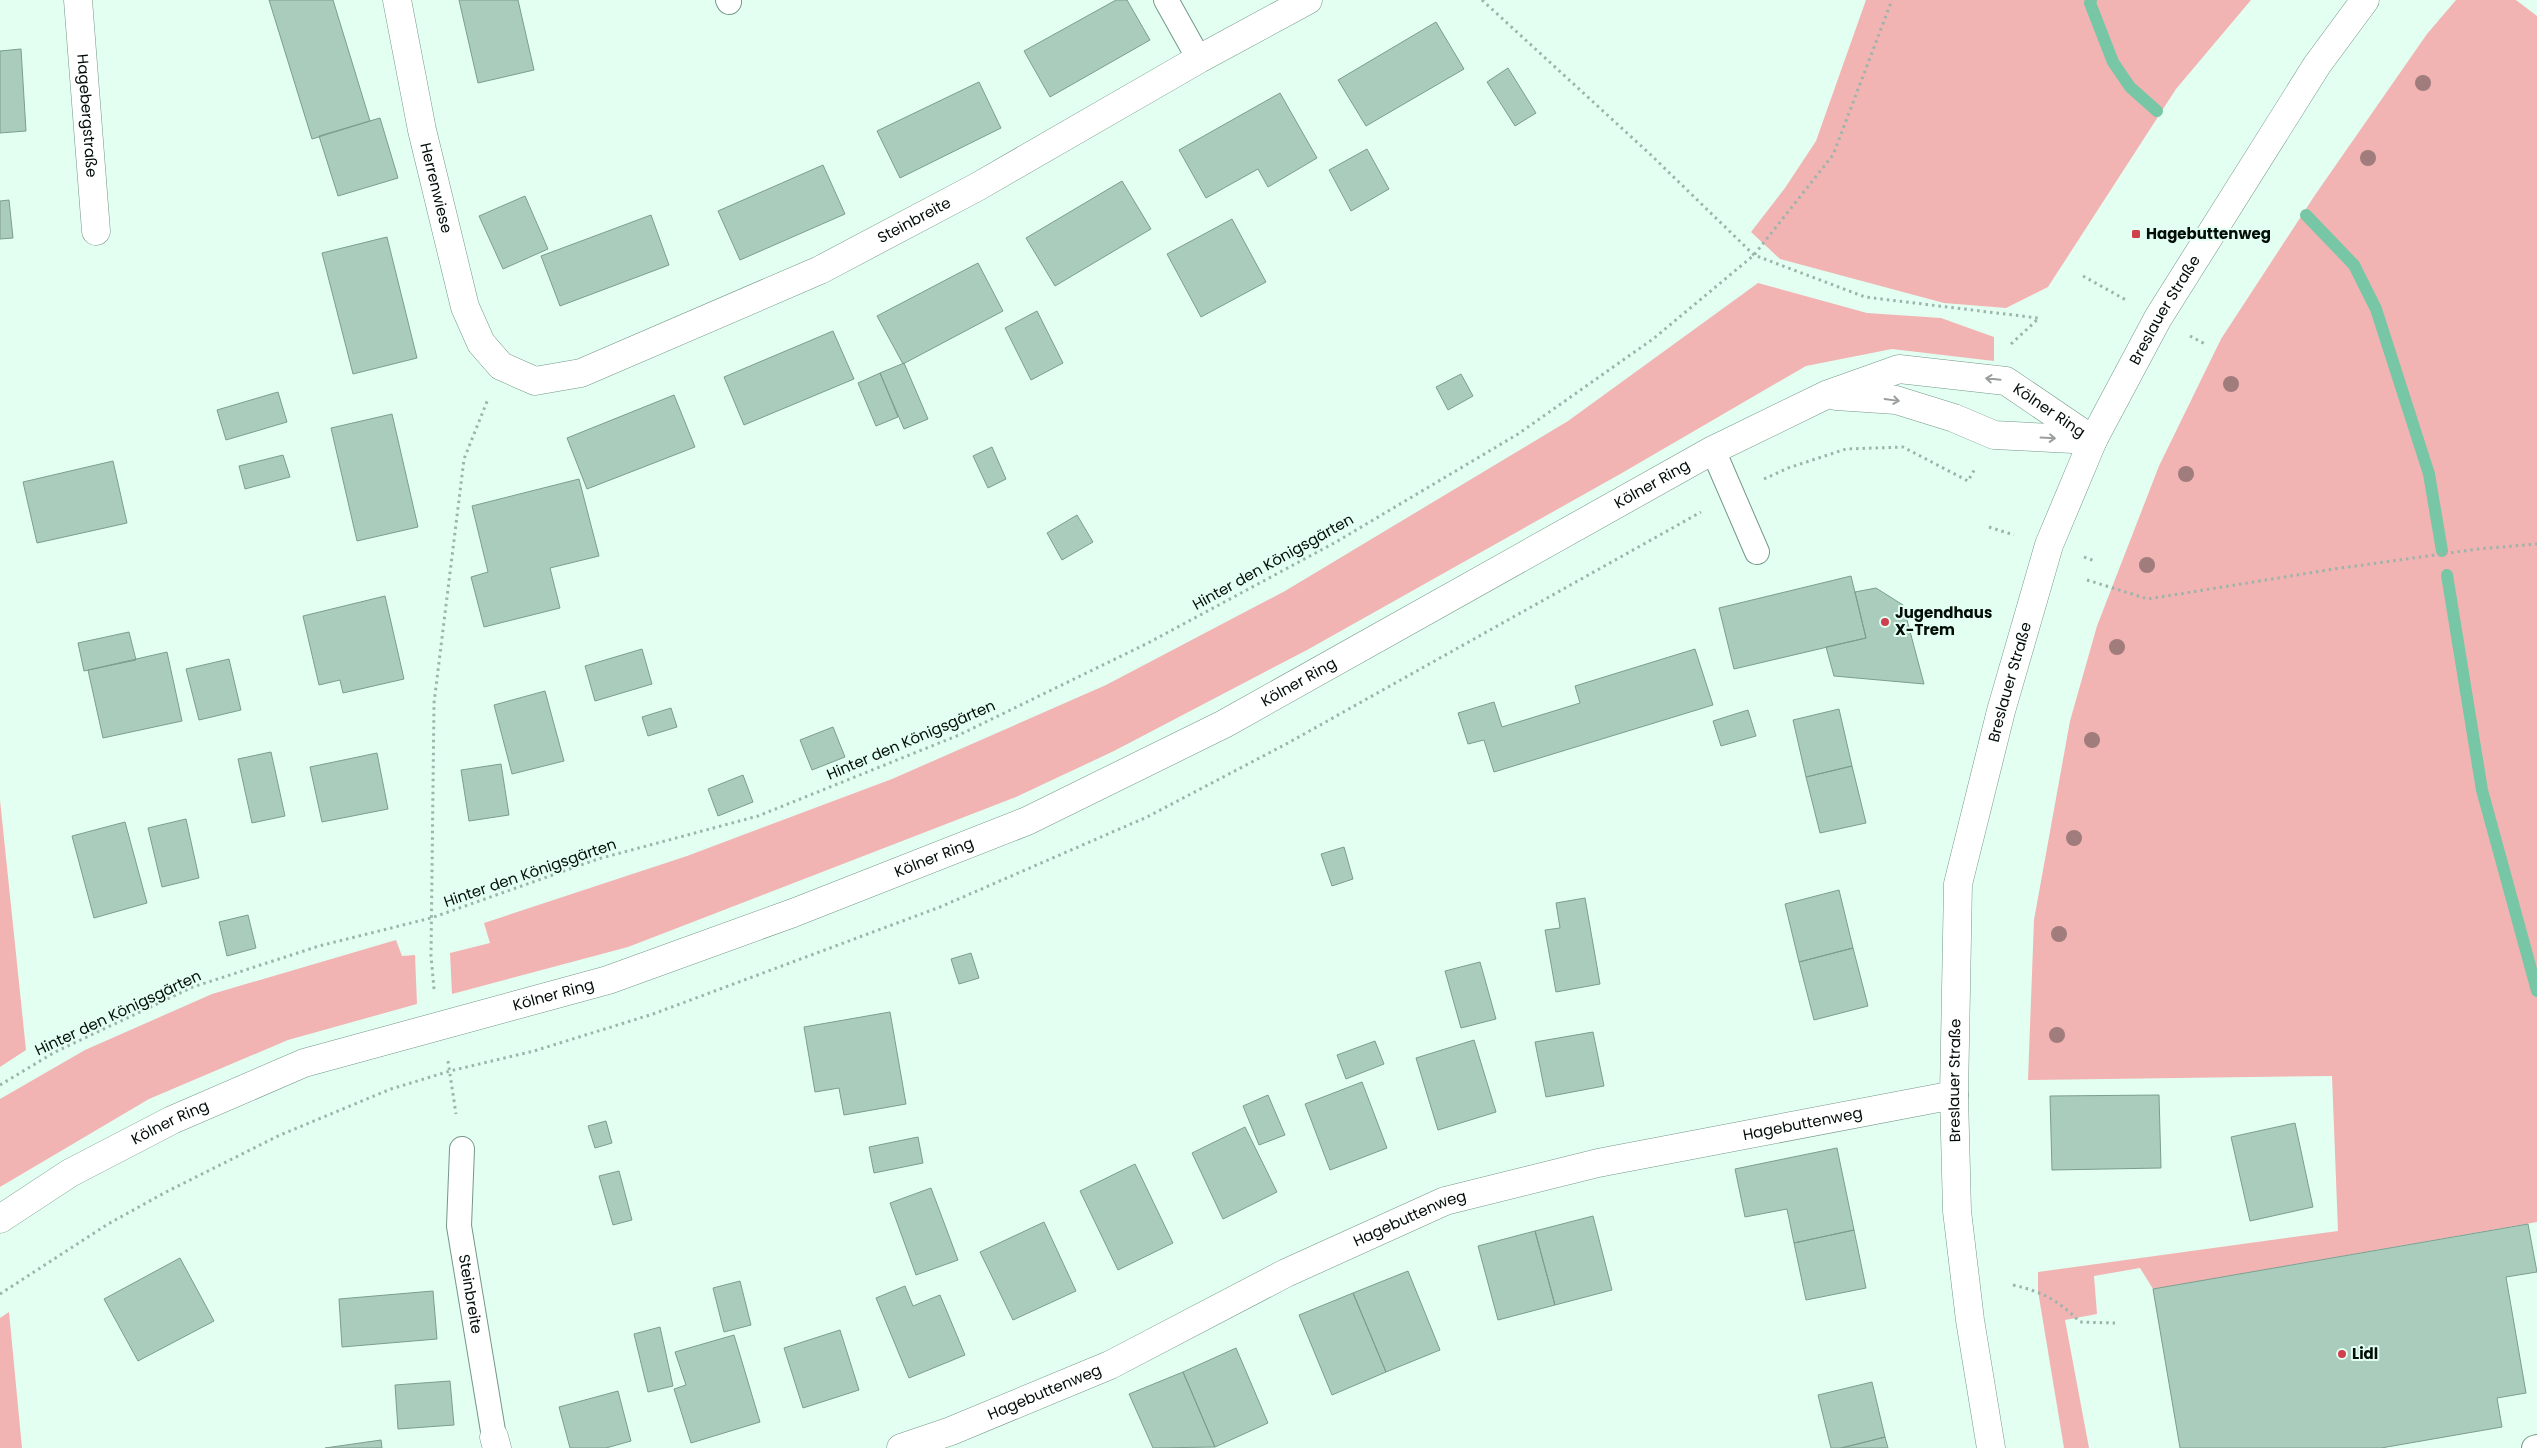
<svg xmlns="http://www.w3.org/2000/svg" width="2537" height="1448" viewBox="0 0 2537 1448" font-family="Poppins,sans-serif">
<rect width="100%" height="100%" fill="#e2fff2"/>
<path fill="#f2b4b3" d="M1866 0H2251L2176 89 2048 287 2006 308 1944 303 1780 259 1751 232 1785 188 1816 141Z
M2456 0H2516L2537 16V1222L2153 1289 2140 1268 2094 1276 2097 1314 2065 1320 2089 1448H2064L2038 1291V1272L2338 1231 2332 1076 2028 1080 2034 920 2070 721 2097 626 2159 466 2221 339 2315 195 2427 34Z
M1758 283 1867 313 1941 318 1994 337V361L1892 349 1806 366 1622 473 1307 650 1114 751 1016 797 628 947 452 994 450 953 490 943 484 923 687 856 892 779 1106 685 1285 591 1568 421Z
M0 800 26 1050 0 1067Z
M396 940 402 956 415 955 417 1004 288 1040 149 1099 0 1187V1099L85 1050 212 994Z
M9 1312 22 1448H0V1318Z"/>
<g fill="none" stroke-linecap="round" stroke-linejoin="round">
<path stroke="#77c6a6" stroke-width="12" d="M2091 0 2090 3 2113 62 2130 87 2157 111
M2306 215 2354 265 2376 309 2429 474 2442 551
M2447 575 2482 790 2537 991"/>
</g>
<path fill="#a9ccbc" stroke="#7c9e8f" d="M269 0H333L370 121 312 139Z
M459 0H518L534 70 478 83Z
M1116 0H1127L1150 40 1050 97 1024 51Z
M1436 22 1464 69 1366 126 1338 80Z
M21 49 26 131 0 133V51Z
M1508 68 1536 113 1515 126 1487 82Z
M979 82 1001 128 900 178 877 131Z
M1280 93 1317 158 1268 187 1258 169 1206 198 1179 150Z
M380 118 398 178 338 196 319 136Z
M1367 149 1389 189 1351 211 1329 170Z
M823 165 845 214 740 260 718 211Z
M1122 181 1151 229 1055 286 1026 238Z
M525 196 548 249 503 269 479 216Z
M9 200 13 238 0 239V201Z
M651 215 669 265 560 306 541 256Z
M1232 219 1266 282 1201 317 1167 254Z
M387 237 417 358 353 374 322 253Z
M978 263 1003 311 903 364 877 316Z
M1037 311 1063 363 1031 380 1005 328Z
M833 331 854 379 744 425 724 377Z
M904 363 928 419 904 429 880 373Z
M880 373 898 417 876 426 858 383Z
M1461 374 1473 396 1448 410 1436 387Z
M278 392 287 422 226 440 217 410Z
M674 395 695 447 587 489 567 438Z
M392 414 418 527 357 541 331 428Z
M992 447 1006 479 988 488 973 456Z
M283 455 290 477 245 489 239 466Z
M113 461 127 523 37 543 23 482Z
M579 479 599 556 550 568 560 608 484 627 471 577 488 572 472 506Z
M1077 515 1093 542 1062 560 1047 533Z
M1851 576 1866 638 1734 669 1719 608Z
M1876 588 1903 605 1924 684 1834 676 1826 647 1866 638 1855 592Z
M385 596 404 679 343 693 340 680 319 685 303 616Z
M129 632 136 660 84 671 78 643Z
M642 649 652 684 595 701 585 666Z
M1695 649 1713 705 1494 772 1484 740 1468 744 1458 713 1494 702 1502 727 1580 703 1575 686Z
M167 652 182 721 103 738 88 670Z
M229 659 241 710 199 720 186 669Z
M545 691 564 761 512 774 494 705Z
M671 708 677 727 648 736 642 717Z
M1839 709 1852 766 1806 777 1793 720Z
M1748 710 1756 736 1721 746 1713 721Z
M833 727 845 757 812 770 800 740Z
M271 752 285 816 252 823 238 759Z
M377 753 388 809 322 822 310 767Z
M501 764 509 815 469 821 461 770Z
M1852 766 1866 823 1820 833 1806 777Z
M743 775 753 802 718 816 708 789Z
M186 819 199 878 162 887 148 828Z
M125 822 147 903 94 918 72 836Z
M1344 847 1353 879 1332 886 1321 854Z
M1839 890 1853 948 1799 962 1785 904Z
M1585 898 1600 984 1556 992 1545 930 1560 928 1556 903Z
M248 915 256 948 227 956 219 922Z
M1853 948 1868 1006 1814 1020 1799 962Z
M971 953 979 978 959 984 951 959Z
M1480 962 1496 1019 1461 1028 1445 971Z
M890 1012 906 1104 844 1115 839 1088 815 1092 804 1027Z
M1593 1032 1604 1086 1546 1097 1535 1042Z
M1474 1040 1496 1112 1438 1130 1416 1058Z
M1375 1041 1384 1064 1346 1079 1337 1055Z
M1362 1082 1387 1148 1330 1170 1305 1104Z
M1268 1095 1285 1135 1259 1145 1243 1106Z
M2159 1095 2161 1168 2052 1170 2050 1096Z
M606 1121 612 1143 595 1148 588 1126Z
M2295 1123 2313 1207 2250 1221 2231 1137Z
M1245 1127 1277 1192 1223 1219 1192 1153Z
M918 1137 923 1163 874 1173 869 1147Z
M1837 1148 1854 1230 1794 1243 1787 1209 1745 1217 1735 1169Z
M1135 1164 1173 1243 1118 1270 1080 1191Z
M619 1171 632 1220 613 1225 599 1176Z
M931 1188 958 1260 916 1275 890 1203Z
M1593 1216 1612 1290 1555 1305 1535 1231Z
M1044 1222 1076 1291 1013 1320 980 1252Z
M2528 1224 2537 1272 2506 1277 2526 1393 2497 1398 2502 1427 2381 1448H2180L2153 1289Z
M1854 1230 1866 1288 1806 1300 1794 1243Z
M1535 1231 1555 1305 1498 1320 1478 1246Z
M180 1258 214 1321 138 1361 104 1299Z
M1408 1271 1440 1350 1386 1372 1353 1293Z
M740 1281 751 1325 724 1332 713 1288Z
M905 1286 913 1306 940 1295 965 1355 909 1378 876 1298Z
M433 1291 437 1339 342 1347 339 1299Z
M1353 1293 1386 1372 1332 1395 1299 1315Z
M660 1327 673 1386 648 1392 634 1334Z
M840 1330 859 1390 803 1408 784 1348Z
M734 1335 760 1422 691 1443 674 1389 686 1385 675 1352Z
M1236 1348 1268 1423 1215 1447 1183 1372Z
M1183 1372 1215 1447 1153 1448 1129 1394Z
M450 1381 454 1425 398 1429 395 1385Z
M1872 1382 1885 1437 1841 1448H1831L1818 1395Z
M618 1391 631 1441 606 1448H570L559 1407Z
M1885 1437 1888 1448H1841L1858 1444Z
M381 1440 382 1448H325Z"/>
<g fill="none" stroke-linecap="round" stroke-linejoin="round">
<g stroke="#759788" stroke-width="26">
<g id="service">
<path d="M728 0 729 2"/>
<path d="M1166 0 1199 59"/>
<path d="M1713 450 1757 552"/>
<path id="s1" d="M462 1149 459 1226 494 1437"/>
<path d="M2534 1448 2537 1447"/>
</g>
</g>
<g stroke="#759788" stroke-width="29">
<g id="minor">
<path id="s2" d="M78 0 96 231"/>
<path id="s3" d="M397 0 422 130 465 307 481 343 501 366 535 381 581 373 820 270 977 187 1199 59 1308 0"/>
<path d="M1836 396 1896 400 1954 418 1994 435 2093 440"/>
<path id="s4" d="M0 1219 70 1173 172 1120 304 1063 608 980 793 913 1027 821 1224 724 1713 450 1826 395 1899 369 2006 381 2093 440"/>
<path d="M494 1437 497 1448"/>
<path id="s5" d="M901 1448 951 1431 1110 1365 1286 1273 1445 1201 1598 1163 1954 1095"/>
</g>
</g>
<g stroke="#759788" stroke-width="29">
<g id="tertiary">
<path id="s6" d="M1991 1448 1970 1320 1957 1211 1954 1095 1958 884 2001 711 2049 545 2093 440 2158 318 2317 65 2365 0"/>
</g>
</g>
<path stroke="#9db4aa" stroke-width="3" stroke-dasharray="2.5 4" stroke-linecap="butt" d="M1482 0 1651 155 1754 255 1865 297 2038 318
M2083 276 2126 300
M2190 336 2207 345
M2011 344 2039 318
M1764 479 1788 468 1846 449 1903 447 1968 481 1976 467
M1989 527 2014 535
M2084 557 2095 561
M2087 580 2148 599 2334 569 2478 549 2537 544
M434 989 431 956 434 703 464 459 488 399
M448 1061 456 1114
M0 1085 55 1052 193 987 319 946 431 918 598 859 758 816 959 735 1148 643 1336 542 1518 434 1653 339 1754 255 1833 155 1892 0
M2013 1285C2043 1292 2058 1300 2080 1322L2115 1323
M0 1294 108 1224 166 1192 280 1135 391 1089 450 1071 534 1051 653 1014 940 907 1147 817 1288 743 1701 512"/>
<use href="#service" stroke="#fff" stroke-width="24"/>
<use href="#minor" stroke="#fff" stroke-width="28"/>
<use href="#tertiary" stroke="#fff" stroke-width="28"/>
</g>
<g fill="#a07c7c">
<circle cx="2423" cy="83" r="8"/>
<circle cx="2368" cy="158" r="8"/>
<circle cx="2231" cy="384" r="8"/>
<circle cx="2186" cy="474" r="8"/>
<circle cx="2147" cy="565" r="8"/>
<circle cx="2117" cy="647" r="8"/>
<circle cx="2092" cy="740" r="8"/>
<circle cx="2074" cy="838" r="8"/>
<circle cx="2059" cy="934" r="8"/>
<circle cx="2057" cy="1035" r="8"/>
</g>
<defs><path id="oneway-shaft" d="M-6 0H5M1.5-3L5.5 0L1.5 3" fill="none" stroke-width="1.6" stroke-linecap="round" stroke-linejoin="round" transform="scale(1.25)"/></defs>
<g stroke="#9a9f9d">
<use href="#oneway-shaft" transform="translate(1993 379) rotate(-174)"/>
<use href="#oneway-shaft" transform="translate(1892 400) rotate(8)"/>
<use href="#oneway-shaft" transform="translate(2048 438) rotate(3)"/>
</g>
<g fill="#cf3f4c" stroke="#e2fff2" stroke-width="2">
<rect x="2131" y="229" width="10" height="10" rx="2.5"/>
<circle cx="1885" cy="622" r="5"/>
<circle cx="2342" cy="1354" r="5"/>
</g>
<g text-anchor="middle" stroke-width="4" stroke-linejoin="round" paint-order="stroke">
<g font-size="15" fill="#030e09" stroke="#e2fff2">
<text dy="5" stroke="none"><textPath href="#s2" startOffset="116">Hagebergstraße</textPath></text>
<text dy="5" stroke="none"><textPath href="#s3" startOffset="192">Herrenwiese</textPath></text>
<text dy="5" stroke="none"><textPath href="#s3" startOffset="835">Steinbreite</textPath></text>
<text dy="5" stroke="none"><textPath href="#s6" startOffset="1180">Breslauer Straße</textPath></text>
<text dy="5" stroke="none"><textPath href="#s4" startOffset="2249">Kölner Ring</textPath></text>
<text dy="5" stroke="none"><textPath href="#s4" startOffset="1816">Kölner Ring</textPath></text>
<text transform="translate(1273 562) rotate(-29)" y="5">Hinter den Königsgärten</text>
<text dy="5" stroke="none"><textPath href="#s6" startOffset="775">Breslauer Straße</textPath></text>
<text dy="5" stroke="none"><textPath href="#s4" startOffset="1411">Kölner Ring</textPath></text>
<text transform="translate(911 740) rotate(-23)" y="5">Hinter den Königsgärten</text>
<text dy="5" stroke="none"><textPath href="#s4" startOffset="1006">Kölner Ring</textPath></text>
<text transform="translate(530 873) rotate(-19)" y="5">Hinter den Königsgärten</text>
<text dy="5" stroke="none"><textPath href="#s4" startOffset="601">Kölner Ring</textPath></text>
<text transform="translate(118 1013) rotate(-25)" y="5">Hinter den Königsgärten</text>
<text dy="5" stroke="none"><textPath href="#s6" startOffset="370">Breslauer Straße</textPath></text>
<text dy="5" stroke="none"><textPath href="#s4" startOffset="196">Kölner Ring</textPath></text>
<text dy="5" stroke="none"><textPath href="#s5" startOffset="964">Hagebuttenweg</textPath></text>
<text dy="5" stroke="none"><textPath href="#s5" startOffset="559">Hagebuttenweg</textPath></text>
<text dy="5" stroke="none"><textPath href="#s1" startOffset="146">Steinbreite</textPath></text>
<text dy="5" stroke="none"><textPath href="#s5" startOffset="154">Hagebuttenweg</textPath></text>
</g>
<g font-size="15" font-weight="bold" fill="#030e09" stroke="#e2fff2" text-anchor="start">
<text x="2146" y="239">Hagebuttenweg</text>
<text x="1895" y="618">Jugendhaus<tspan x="1895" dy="17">X-Trem</tspan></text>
<text x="2352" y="1359">Lidl</text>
</g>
</g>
</svg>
